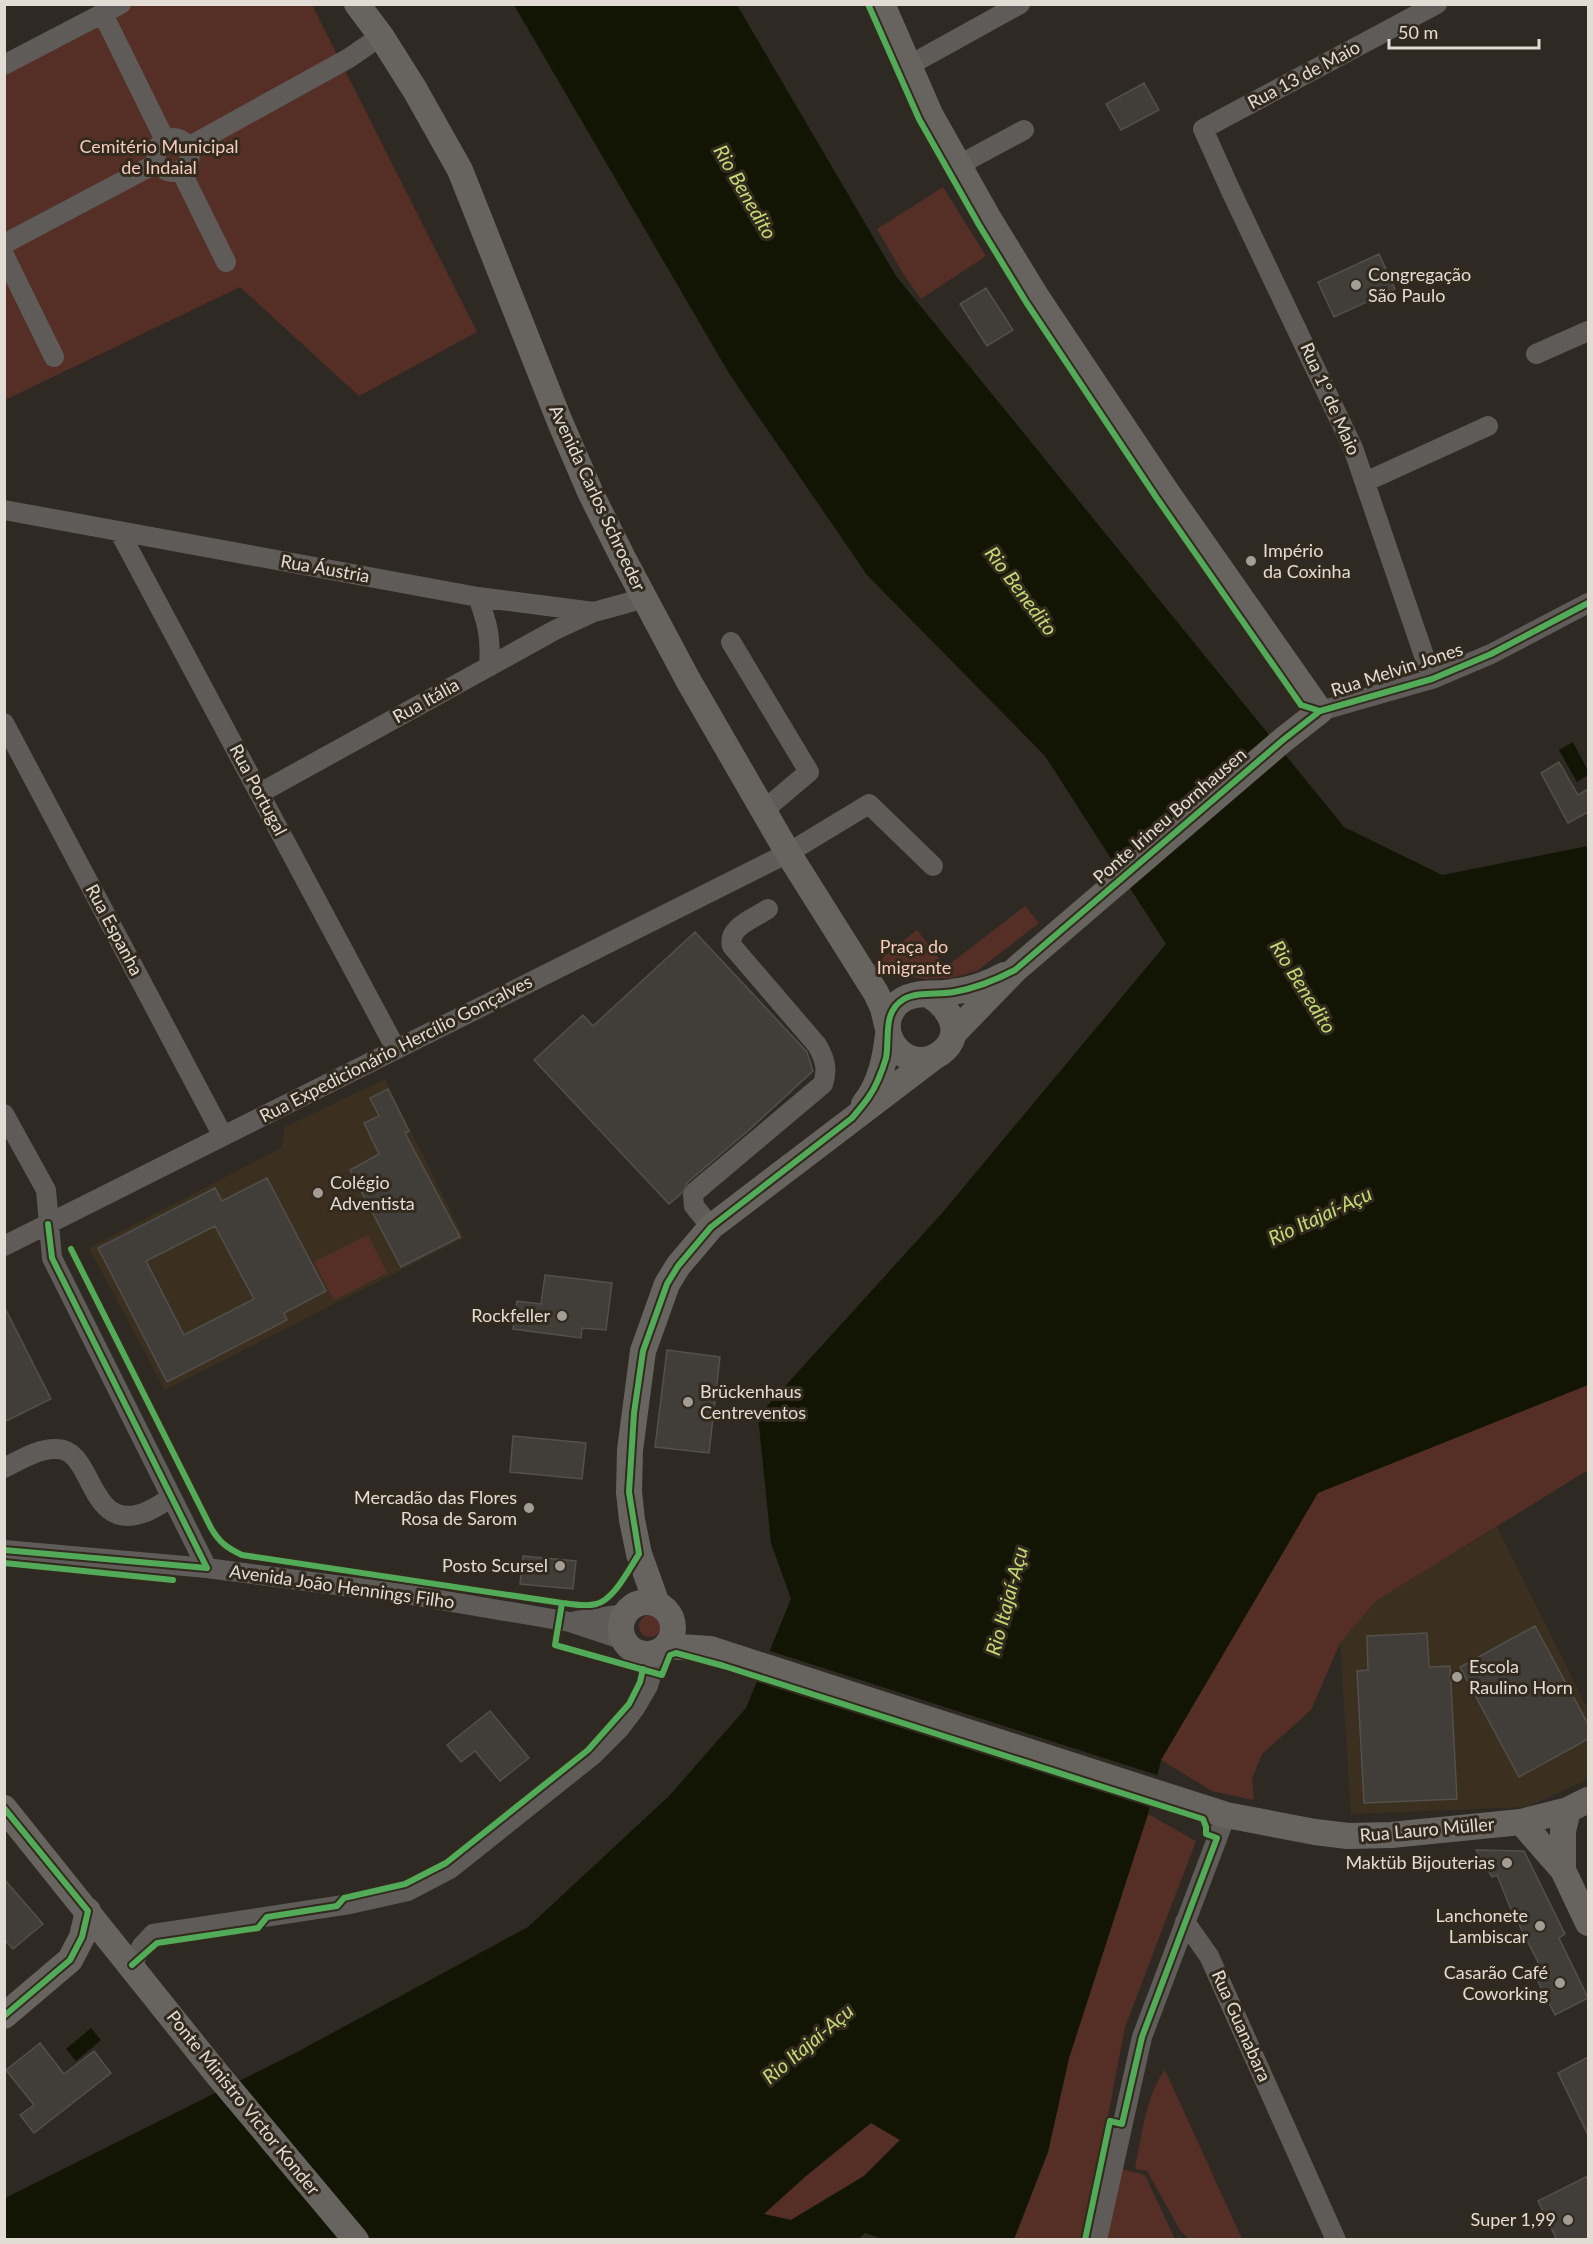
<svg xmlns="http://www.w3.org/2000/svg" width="1593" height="2244" viewBox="0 0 1593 2244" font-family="Lato,sans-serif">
<rect width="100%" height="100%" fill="#2e2923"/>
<path fill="#3b3020" d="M385 1079 464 1238 165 1390 89 1248 281 1148 285 1127Z
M1497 1527 1588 1710V1779L1527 1807 1351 1814 1340 1643 1376 1601Z"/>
<path fill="#552f26" d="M101 5H312L477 332 359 396 240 287 5 400V56Z
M943 187 986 256 921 299 904 275 877 229Z
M1025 906 1039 923 977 971 951 978 924 979 898 975 873 965 917 930 946 967Z
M368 1235 387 1273 334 1300 314 1262Z
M1588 1385V1470L1376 1601 1340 1643 1311 1710 1262 1754 1252 1779 1254 1800 1212 1791 1161 1760 1318 1492Z
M639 1626a11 11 0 1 1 22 0a11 11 0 1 1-22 0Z
M1148 1814 1196 1841 1125 2027 1099 2163 1145 2175 1175 2239 1014 2240 1048 2152 1069 2058Z
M1165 2070 1242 2239H1189L1180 2230 1147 2171 1135 2169C1141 2139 1146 2094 1165 2070Z
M871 2123 900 2140 864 2176 791 2220 763 2214 806 2176Z"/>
<path fill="#121504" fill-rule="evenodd" d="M514 5H737L896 276 1344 827 1442 875 1588 846V1385L1318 1493 1161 1760 1148 1814 1069 2058 1048 2152 1014 2239 885 2240 865 2233 858 2240H5V2198L299 2051 528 1927 669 1796 746 1708 791 1599 771 1543 758 1416 943 1212 1166 944 1045 756 867 575 730 375ZM871 2123 900 2140 864 2176 791 2220 764 2214 806 2176Z
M1573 742 1588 771V775L1577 782 1559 750Z
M91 2028 101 2040 76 2061 66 2049Z"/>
<path fill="#2e2923" d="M767 1650 1160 1776 1153 1808 754 1680Z"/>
<path fill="#413e39" stroke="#534f4a" stroke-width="1.5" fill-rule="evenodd" d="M1144 83 1159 110 1121 130 1106 104Z
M1379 254 1395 289 1334 317 1318 282Z
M986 288 1013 330 987 346 960 304Z
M1559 762 1578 795 1588 789V812L1568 823 1541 773Z
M695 932 807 1052 813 1071 749 1130 688 1182 682 1193 669 1204 534 1060 583 1015 593 1026Z
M388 1089 409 1131 405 1133 460 1237 401 1267 350 1170 379 1154 364 1123 379 1116 370 1098Z
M267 1178 326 1291 284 1313 287 1320 167 1382 98 1248 215 1188 222 1201ZM215 1226 254 1299 184 1335 146 1261Z
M545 1275 612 1283 606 1330 582 1328 581 1338 513 1329 517 1301 541 1304Z
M4 1306 51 1399 4 1422Z
M667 1350 720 1357 709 1453 655 1447Z
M513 1436 586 1443 582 1479 510 1472Z
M523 1556 576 1561 573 1589 520 1584Z
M1535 1626 1588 1724V1739L1519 1777 1460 1667Z
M1427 1633 1429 1667 1450 1666 1457 1799 1364 1803 1357 1671 1368 1670 1367 1636Z
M490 1711 529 1758 500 1781 475 1751 461 1762 447 1745Z
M1476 1850 1524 1851 1565 1934 1559 1938 1588 1998 1555 2015 1531 1968 1539 1964 1510 1907 1497 1875 1492 1877Z
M4 1879 43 1924 13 1949 4 1939Z
M40 2043 64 2074 94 2051 111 2073 34 2133 20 2115 34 2105 6 2070Z
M1588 2057V2135L1558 2073Z
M1588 2176V2240H1557L1538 2201Z"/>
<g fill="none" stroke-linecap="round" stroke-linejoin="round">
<path stroke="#5e5b59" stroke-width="20" d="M103 14 165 140
M4 65 121 4
M908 66 1020 4
M156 155a17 17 0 1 1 34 0a17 17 0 1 1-34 0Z
M188 147 349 58 381 36
M959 165 1024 130
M181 171 226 262
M4 244 157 163
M4 255 54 357
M1536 354 1588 331
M1365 482 1488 426
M4 510 478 597 594 612 645 598
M119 531 396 1049
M478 597C488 625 491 637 489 667
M731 642 809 772 764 810
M1432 679 1353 448 1230 189 1203 129 1437 4
M1320 711 1432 679 1491 654 1588 603
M4 723 223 1136
M260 793 555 630 594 612
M4 1114 46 1190 52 1258 207 1568
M711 1227 694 1206 693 1195 696 1191 823 1084C828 1069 825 1059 817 1045L732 946C727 927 755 918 768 909
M4 1246 788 853 869 804 933 866
M4 1468C20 1460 39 1448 57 1449 95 1449 87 1535 146 1512 155 1508 163 1503 171 1498
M4 1550 207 1568 411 1595 570 1622 624 1640
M576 1621 625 1614
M1185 1922 1209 1956 1336 2240
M132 1965 142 1946 153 1934 350 1904 408 1891 450 1869 593 1755 620 1728 635 1708 648 1686 652 1672 654 1653
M1097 2240 1142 2037 1226 1815"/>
<path stroke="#676460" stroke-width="26" d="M357 4 381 36 415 90 460 170 560 422 591 494 622 556 688 680 788 853 876 993 883 1008 887 1025
M882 4 930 114 989 219 1036 296 1166 491 1320 711 1283 740 1015 970 953 1034
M929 995C953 1009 966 1039 936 1056 905 1073 872 1032 896 1005 910 990 934 995 952 992 970 990 988 984 1004 975
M864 1104C880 1085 885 1059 888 1035
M621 1628a26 26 0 1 1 52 0a26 26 0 1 1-52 0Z
M657 1604 639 1554 632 1520 629 1492 630 1450 643 1351 667 1284 678 1266 711 1227 933 1058
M666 1646 710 1649 1226 1815 1315 1832 1348 1836 1391 1835 1521 1822 1568 1810 1588 1800
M4 1808 217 2074 356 2240
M1521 1822 1563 1870 1588 1923
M1563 1870V1831L1568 1810
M4 2016 70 1960 82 1937 88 1911"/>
<g stroke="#332a1e" stroke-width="10">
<path id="cycleway" d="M868 4 919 119 979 225 1026 302 1156 497 1301 705 1320 711
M48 1224 52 1258 207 1568
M71 1249 211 1528C219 1542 227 1548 242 1555L562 1603C573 1604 585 1607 596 1604 614 1600 629 1569 639 1554L629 1492 634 1413 643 1351 667 1284 678 1266 711 1227 852 1118C862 1106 872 1095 878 1080 881 1073 884 1065 886 1058 890 1037 882 1012 904 999 918 991 938 995 954 992 976 988 996 980 1015 970L1283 740 1320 711 1432 679 1491 654 1588 603
M4 1550 207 1568
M4 1563 173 1580
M562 1603 555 1645 662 1675 670 1655 676 1653 724 1666 1203 1819 1206 1827V1834L1217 1838 1142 2037 1122 2124 1110 2121 1085 2240
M4 1808 88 1911 82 1937 70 1960 4 2016
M132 1965 157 1943 258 1928 267 1917 337 1906 344 1898 405 1884 446 1863 588 1750 629 1704 640 1682 643 1669"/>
</g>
<use href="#cycleway" stroke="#51ab58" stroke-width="6"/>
</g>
<g fill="#a39d96" stroke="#332a1e" stroke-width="2">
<circle cx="1356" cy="285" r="6"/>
<circle cx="1251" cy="561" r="6"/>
<circle cx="318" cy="1193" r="6"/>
<circle cx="562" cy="1316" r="6"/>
<circle cx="688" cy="1402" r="6"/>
<circle cx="529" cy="1508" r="6"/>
<circle cx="560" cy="1566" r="6"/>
<circle cx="1457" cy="1677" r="6"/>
<circle cx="1507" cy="1863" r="6"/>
<circle cx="1540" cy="1926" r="6"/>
<circle cx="1560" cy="1983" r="6"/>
<circle cx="1568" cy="2220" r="6"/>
</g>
<g text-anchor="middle" stroke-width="6" stroke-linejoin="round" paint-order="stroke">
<g font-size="18" fill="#e2dcd4" stroke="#332a1e">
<text transform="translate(1304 75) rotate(-28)" y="6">Rua 13 de Maio</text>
<text transform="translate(1330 399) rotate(66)" y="6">Rua 1º de Maio</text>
<text transform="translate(597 498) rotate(65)" y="6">Avenida Carlos Schroeder</text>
<text transform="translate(325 569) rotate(10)" y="6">Rua Áustria</text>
<text transform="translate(1397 670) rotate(-18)" y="6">Rua Melvin Jones</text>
<text transform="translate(426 701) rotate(-29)" y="6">Rua Itália</text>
<text transform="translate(258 790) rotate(62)" y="6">Rua Portugal</text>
<text transform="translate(1170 816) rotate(-41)" y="6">Ponte Irineu Bornhausen</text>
<text transform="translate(114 930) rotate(62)" y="6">Rua Espanha</text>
<text transform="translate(396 1049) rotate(-27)" y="6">Rua Expedicionário Hercílio Gonçalves</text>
<text transform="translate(342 1587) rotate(8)" y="6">Avenida João Hennings Filho</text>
<text transform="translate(1427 1830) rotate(-5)" y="6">Rua Lauro Müller</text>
<text transform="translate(1241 2026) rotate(66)" y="6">Rua Guanabara</text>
<text transform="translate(243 2103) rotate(51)" y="6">Ponte Ministro Victor Konder</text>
</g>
<g font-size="18" fill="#f5cabf" stroke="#332a1e">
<text x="159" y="153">Cemitério Municipal<tspan x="159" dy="21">de Indaial</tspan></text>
<text x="914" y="953">Praça do<tspan x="914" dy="21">Imigrante</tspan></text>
</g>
<g font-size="18" fill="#e2dcd4" stroke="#332a1e" text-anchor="end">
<text x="1368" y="281" text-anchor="start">Congregação<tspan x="1368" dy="21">São Paulo</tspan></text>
<text x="1263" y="557" text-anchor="start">Império<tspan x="1263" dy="21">da Coxinha</tspan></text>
<text x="330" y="1189" text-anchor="start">Colégio<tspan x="330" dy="21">Adventista</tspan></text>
<text x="550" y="1322">Rockfeller</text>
<text x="700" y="1398" text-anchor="start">Brückenhaus<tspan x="700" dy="21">Centreventos</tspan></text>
<text x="517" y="1504">Mercadão das Flores<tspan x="517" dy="21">Rosa de Sarom</tspan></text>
<text x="548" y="1572">Posto Scursel</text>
<text x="1469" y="1673" text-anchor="start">Escola<tspan x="1469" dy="21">Raulino Horn</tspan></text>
<text x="1495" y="1869">Maktüb Bijouterias</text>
<text x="1528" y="1922">Lanchonete<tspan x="1528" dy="21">Lambiscar</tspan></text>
<text x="1548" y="1979">Casarão Café<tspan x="1548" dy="21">Coworking</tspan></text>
<text x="1556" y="2226">Super 1,99</text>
</g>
<g font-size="20" font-style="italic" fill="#c3da75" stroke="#332a1e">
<text transform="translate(745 192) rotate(60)" y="7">Rio Benedito</text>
<text transform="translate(1021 591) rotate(53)" y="7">Rio Benedito</text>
<text transform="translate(1303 987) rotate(58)" y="7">Rio Benedito</text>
<text transform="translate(1320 1216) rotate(-25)" y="7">Rio Itajaí-Açu</text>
<text transform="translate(1007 1601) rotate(-75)" y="7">Rio Itajaí-Açu</text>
<text transform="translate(808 2044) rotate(-40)" y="7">Rio Itajaí-Açu</text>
</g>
</g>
<rect width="1593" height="2244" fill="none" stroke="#e2dcd4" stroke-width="12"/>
<path d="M1389 39v9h150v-9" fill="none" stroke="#e2dcd4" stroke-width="3"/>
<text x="1398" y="39" font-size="18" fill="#e2dcd4" stroke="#332a1e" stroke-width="4.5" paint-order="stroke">50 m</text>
</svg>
